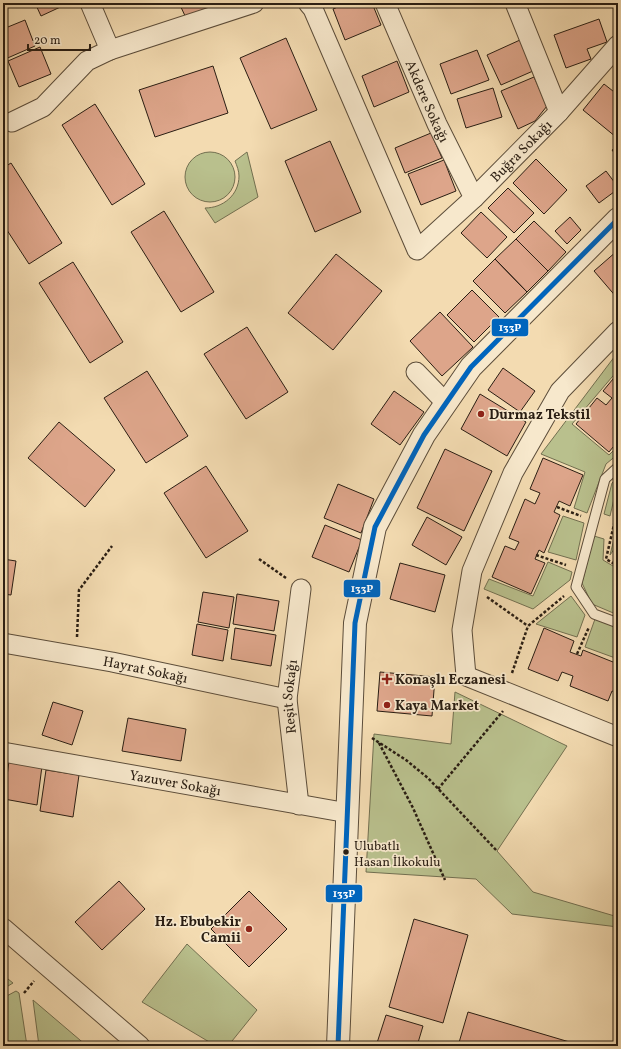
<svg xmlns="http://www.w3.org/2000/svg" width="621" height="1049" viewBox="0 0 621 1049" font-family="Vollkorn,serif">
<rect width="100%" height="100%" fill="#f3dbb1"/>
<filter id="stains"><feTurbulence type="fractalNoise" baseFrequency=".005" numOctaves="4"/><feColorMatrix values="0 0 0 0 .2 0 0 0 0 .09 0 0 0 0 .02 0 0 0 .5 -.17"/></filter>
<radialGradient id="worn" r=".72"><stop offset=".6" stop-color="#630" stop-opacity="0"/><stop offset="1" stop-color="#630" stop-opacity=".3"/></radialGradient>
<path fill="#b9c08d" stroke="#726f50" d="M247 152 258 197 215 223 205 208C223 208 239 195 239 176 239 171 237 166 235 161Z
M185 177a25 25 0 1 1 50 0a25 25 0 1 1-50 0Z
M618 352V370L572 424 609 455 618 446V454L606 464 587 513 574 508 585 472 541 454Z
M618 477V496L614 499 610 516 604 514 612 483Z
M563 516 584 523 576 560 548 552Z
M618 523V544L610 555Z
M594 536 604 539 603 560 618 569V615L592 604 582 583Z
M548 562 572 572 570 580 533 609 484 589 489 579 533 596Z
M571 596 585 615 577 637 536 624Z
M595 619 618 628V659L585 647Z
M455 692 567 746 497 851 533 892 618 917V927L512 914 476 879 366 872 374 734 451 744Z
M187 944 257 1010 228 1046H216L142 1002Z
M3 975 13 983 3 989Z
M16 991 19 993 27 1046H3V998Z
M33 1000 87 1046H39Z"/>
<path fill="#dda58a" stroke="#2a1e13" d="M35 3H69L41 16Z
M179 3H221L222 5 187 20Z
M347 3H372L381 25 345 40 333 9Z
M599 19 607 42 587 49 591 59 566 68 554 35Z
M25 20 35 46 3 60V29Z
M286 38 317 110 271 129 240 58Z
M520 40 533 71 501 85 487 55Z
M40 47 51 74 19 87 8 61Z
M477 50 489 80 451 94 440 64Z
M397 61 409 92 374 107 362 76Z
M213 66 228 113 155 137 139 90Z
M534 77 547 106 535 121 518 129 501 91Z
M604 84 618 95V135L616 137 583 110Z
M493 88 502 117 466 128 457 99Z
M95 104 145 184 112 205 62 125Z
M431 133 442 158 405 173 395 148Z
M330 141 361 212 315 232 285 161Z
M618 146V158L612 150Z
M536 159 567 190 544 214 513 183Z
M444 160 456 191 421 205 408 174Z
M11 163 62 243 29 264 3 224V168Z
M606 171 618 187V189L599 203 586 186Z
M508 188 534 213 514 233 488 208Z
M164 211 214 292 181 312 131 232Z
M481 212 507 237 487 258 461 233Z
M570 217 581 230 567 244 555 231Z
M534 221 566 252 548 271 516 239Z
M516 239 548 271 527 292 495 259Z
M617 251 618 253V299L594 271Z
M336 254 382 291 333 350 288 313Z
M495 259 527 292 505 313 473 281Z
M73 262 123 342 90 363 39 283Z
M472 290 499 317 474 342 447 315Z
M440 312 473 347 442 376 410 341Z
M247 327 288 392 246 419 204 354Z
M503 368 535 391 520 412 488 390Z
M147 371 188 436 146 463 104 398Z
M618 373V441L609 452 576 424 597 398 606 405 612 398 603 391Z
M394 391 424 412 400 445 371 424Z
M480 394 526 422 507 456 461 429Z
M59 422 115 470 85 507 28 458Z
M445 449 492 471 464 531 417 508Z
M543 458 583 475 570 506 559 501 554 512 560 515 544 553 539 550 535 559 545 563 531 594 492 577 505 546 515 550 519 542 509 538 525 499 535 504 540 493 530 489Z
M206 466 248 531 206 558 164 493Z
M338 484 374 499 361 533 324 518Z
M427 517 462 537 446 565 412 545Z
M325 525 362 540 349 572 312 557Z
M3 559 16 561 11 595 3 594Z
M400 563 445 575 435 612 390 599Z
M203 592 234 597 229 628 198 622Z
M237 594 279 601 274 631 233 624Z
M197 624 228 630 223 661 192 655Z
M235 628 276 635 271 666 231 659Z
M544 628 574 641 570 652 581 656 583 650 618 664V693L612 691 608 701 570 686 573 676 562 672 558 681 528 669Z
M380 672 435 677 432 716 377 711Z
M53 702 83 711 72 745 42 735Z
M128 718 186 729 181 761 122 751Z
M9 761 42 766 37 805 4 799Z
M46 770 79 775 73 817 40 811Z
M119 881 145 909 102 950 75 922Z
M249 891 287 929 249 967 211 929Z
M414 919 468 935 443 1023 389 1007Z
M468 1012 583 1046H458Z
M386 1015 423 1026 417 1046H376Z"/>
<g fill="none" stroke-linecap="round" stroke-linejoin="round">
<g stroke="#5c4d3a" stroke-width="11">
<path id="service" d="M618 467 605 479 576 587 594 614 618 623"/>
</g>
<g stroke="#5c4d3a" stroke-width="21">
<g id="minor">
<path d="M90 3 110 50"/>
<path id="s1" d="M308 3 313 9 417 250 474 198 559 112 618 45"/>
<path id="s2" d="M385 3 437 124 474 198"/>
<path d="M515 3 559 112"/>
<path d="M12 122 43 107 87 61 110 50 254 3"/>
<path d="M618 331 560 391 513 473 472 571 462 630 466 676 618 737"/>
<path d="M416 372 446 403"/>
<path id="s3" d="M3 643 112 662 287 699"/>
<path id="s4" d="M3 752 348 813"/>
<path id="s5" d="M299 805 287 699 301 589"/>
<path d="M3 928 140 1046"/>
</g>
</g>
<g stroke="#5c4d3a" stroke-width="24">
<path id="tertiary" d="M338 1046 355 623 375 527 424 435 471 367 618 219"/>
</g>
<path stroke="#2a1e13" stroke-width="2.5" stroke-dasharray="3 2" stroke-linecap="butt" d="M557 507 581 516
M618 507 606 559 618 566
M536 555 566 565
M259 559 286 578
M487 597 528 626
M77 637 79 590 112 546
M577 654 589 627
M512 673 528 626 564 596
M372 738 406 760 428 778 497 851
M379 743 413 808 445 880
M438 789 503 711
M24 993 34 981"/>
<use href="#service" stroke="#f7e8cc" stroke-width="9"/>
<use href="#minor" stroke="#f7e8cc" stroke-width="19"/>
<use href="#tertiary" stroke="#f7e8cc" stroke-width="22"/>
<g stroke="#f7e8cc" stroke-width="8">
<path id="bus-1" d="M338 1046 355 623 375 527 424 435 471 367 618 219"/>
</g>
<use href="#bus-1" stroke="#0065bd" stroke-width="5"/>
</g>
<g fill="#8f2418" stroke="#f7e8cc" stroke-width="1.5">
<circle cx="481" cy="414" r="4"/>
<path d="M385 673h4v4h4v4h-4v4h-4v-4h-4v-4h4z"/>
<circle cx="387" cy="705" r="4"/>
<circle cx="249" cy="929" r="4"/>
</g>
<circle fill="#2a1e13" stroke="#f7e8cc" stroke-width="1.5" cx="346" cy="852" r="3.5"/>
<g text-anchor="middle" stroke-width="3.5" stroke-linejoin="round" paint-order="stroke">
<g font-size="13" fill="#2a1e13" stroke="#f7e8cc" text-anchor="start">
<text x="354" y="850">Ulubatlı<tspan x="354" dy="16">Hasan İlkokulu</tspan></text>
</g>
<g font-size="14" fill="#2a1e13" stroke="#f7e8cc">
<text dy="5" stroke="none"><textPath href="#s2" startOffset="107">Akdere Sokağı</textPath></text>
<text dy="5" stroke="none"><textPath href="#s1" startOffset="414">Buğra Sokağı</textPath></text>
<text dy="5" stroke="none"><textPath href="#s3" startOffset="145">Hayrat Sokağı</textPath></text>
<text dy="5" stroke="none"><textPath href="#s5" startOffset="109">Reşit Sokağı</textPath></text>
<text dy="5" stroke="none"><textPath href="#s4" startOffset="175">Yazuver Sokağı</textPath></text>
</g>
<g font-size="14" font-weight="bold" fill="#2a1e13" stroke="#f7e8cc" text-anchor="start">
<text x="489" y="419">Durmaz Tekstil</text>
<text x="395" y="684">Konaşlı Eczanesi</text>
<text x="395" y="710">Kaya Market</text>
<text x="241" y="926" text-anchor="end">Hz. Ebubekir<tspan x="241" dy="16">Camii</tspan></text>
</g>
</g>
<g stroke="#f7e8cc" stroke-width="1.5">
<rect x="491" y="318" width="38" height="19" rx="4" fill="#0065bd"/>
<rect x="343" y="579" width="38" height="19" rx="4" fill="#0065bd"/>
<rect x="325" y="884" width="38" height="19" rx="4" fill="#0065bd"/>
</g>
<g font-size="11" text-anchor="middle" font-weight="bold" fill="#fff">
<text x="510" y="331">133P</text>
<text x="362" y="592">133P</text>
<text x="344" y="897">133P</text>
</g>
<rect width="621" height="1049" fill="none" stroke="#f3dbb1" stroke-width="16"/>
<rect x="4" y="4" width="613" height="1041" fill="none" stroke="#2a1e13" stroke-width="2"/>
<rect x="8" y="8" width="605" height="1033" fill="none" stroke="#2a1e13"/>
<path d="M28 44v6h62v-6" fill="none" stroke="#2a1e13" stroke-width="2"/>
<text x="34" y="44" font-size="12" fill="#2a1e13" stroke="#f7e8cc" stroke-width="3" paint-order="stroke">20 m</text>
<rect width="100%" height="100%" filter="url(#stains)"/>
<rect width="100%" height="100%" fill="url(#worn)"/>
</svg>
